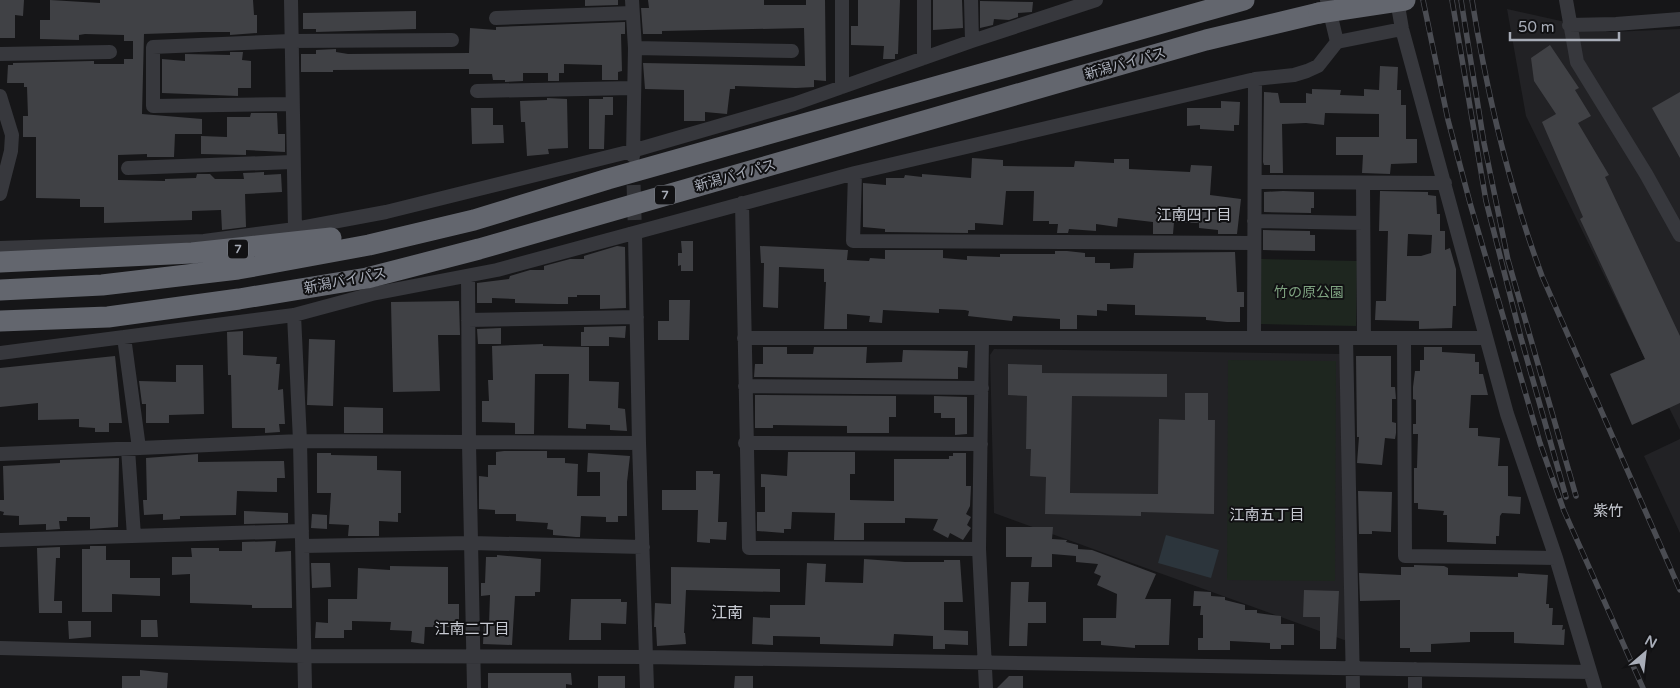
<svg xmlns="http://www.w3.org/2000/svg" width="1680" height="688" viewBox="0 0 1680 688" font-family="'Varela Round','Noto Sans JP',sans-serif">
<rect width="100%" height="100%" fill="#161618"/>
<path fill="#222225" d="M1507 9 1610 32 1680 29V430L1526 116Z
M994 349 1343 354 1347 641 994 513 990 355Z
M1680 439V533L1644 456Z"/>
<path fill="#1e261f" d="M1261 259 1357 261 1356 326 1260 324Z
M1228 360 1336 361 1335 581 1227 580Z"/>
<path fill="#2c353c" d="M1166 535 1219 550 1211 578 1158 563Z"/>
<path fill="#404145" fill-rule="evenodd" d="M0 0H24L23 16 15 15V38H0Z
M50 0 100 3V0H253L254 15H257V33L230 35V32H203L144 34 142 114 202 119V134H175L174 157H147V154L118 155V180L165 181V179L196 178 197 174H210L215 179H244L243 173 264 172V175L281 174 282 192 245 194 246 227 222 230 221 210 192 211V220L104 223V207H80V199L36 198V137H23V116H28L27 87H24V83H7L8 65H13V63L92 61H94V64H124V59H133V41H124V35L85 34 79 35V40L40 39V20H50Z
M585 0H618V5L585 6Z
M648 0H764V5H806V0H825L826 81 814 80V87L796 88 735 86V89H730L727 114 705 112V121H684V90L645 89 643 63 805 66 804 28 662 31V34H643L641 8H649Z
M858 0H900L898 54H895V59H883L884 46 851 45V26H858Z
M933 0H962L963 28 933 30Z
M980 1 1033 2 1032 12 1018 13V17L1009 20 994 19 993 25 980 28Z
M416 11V29L316 32V29H303V13Z
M625 22V34H621L622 71 618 72V80H602V65L564 64V73H559V81H548V73H523V81L505 82V80H493L492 74H469V69L333 70V72H301V54H316V50L336 49V52L348 54 469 53 470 28 496 30V27Z
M1550 45 1579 88 1575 90 1591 116 1578 123 1609 175 1605 177 1680 336V403L1632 425 1610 374 1645 359 1580 219 1583 217 1542 122 1556 114 1534 81 1531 58Z
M230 52H243L242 60 251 61V88H238V96L162 93V59L185 61V54L230 55Z
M1380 66 1398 67 1397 90H1401V105H1406V139H1417V163L1391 164 1390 174 1362 173 1363 155H1336V137H1379V114L1325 113 1324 125 1306 123 1282 124 1283 173H1270V165H1264L1263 162 1264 92 1278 93 1280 103H1306V93L1312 94V89L1341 90 1340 95 1364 96V89L1379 90Z
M1680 92V158L1652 108Z
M603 97H613V115H605L604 149H589V99H603Z
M547 98 567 99 568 148 548 149 549 154 527 156 525 122H521L520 101 547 100Z
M1221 101 1240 102 1239 125H1234V131L1200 129V125L1187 126V108H1221Z
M471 108H493V125H503L504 143 472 144Z
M251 113H277L278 134H285V152L246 150V155L201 154V136L227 137V117H250Z
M972 158 1003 160V166L1074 167 1075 161 1114 163V159H1129V169L1190 172 1191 165 1212 166 1210 195 1241 199 1237 234H1218V230L1199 228V223L1174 222 1173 234H1153V222L1118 218 1117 227 1096 224V231L1069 229 1068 233H1057L1058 224H1049V221H1033L1034 191H1006L1003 225 975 223V230H968V233L885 232V229L863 227V183L886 185V178H904L905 175 922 177V174L971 178Z
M1283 191 1314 192V208H1311V213L1264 212V192Z
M1380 191 1428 192V195L1436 196 1437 214H1440V231H1445V250L1450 248 1456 269V306H1453L1452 328 1419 329V321L1375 320 1376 301H1386L1388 231H1379ZM1408 234 1432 235 1431 253 1421 256H1407Z
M1263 230 1310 231V235H1315V251L1263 250Z
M681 241H693V271H681V265L678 266V253H682Z
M617 246 625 247 626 308 600 309V295H577V297H568V304H557L515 303V299L492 298V303H477V283L509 279 510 276 530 270H544V266L570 259H584V256L587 255Z
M760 246 848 250 847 260 869 261 870 258 885 259V250H943V258L967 260V256L1000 257V254H1055V251H1067L1085 253V257H1095V263H1110V269L1133 268 1134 253 1235 252 1237 292H1244V307H1240V322H1227L1206 320V317L1135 315V305L1107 304V311L1097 310V316L1077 315V329H1060V319L1013 316 1012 321 968 316 969 311 965 310 939 309V313L883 310 882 323 869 322 870 316 847 314V329H824L826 282H824V269L779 267 778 308 763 307 764 263H761Z
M669 300H690L689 340H658V321H669Z
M459 301 460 335H438L440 391 393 392 391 302Z
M626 326 625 338 609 337V346H581V332H584V327Z
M501 328V344H478L477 329Z
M243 331V355L277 357 276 364H280L278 390 283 389 285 424H279L280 432 265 433V428H232L231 375H228L227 332Z
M309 339 335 340 333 406 307 405Z
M543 344V346L589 347V381L619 382 618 408 625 409 627 431 610 430V425L586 424V429L568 428 569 374H535L534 434H515V423L482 422V401H489L488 380H493L492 346Z
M763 347H787V354H813L814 347H867L866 363 902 362 903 350 968 351 967 368 958 367V379L754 377 755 364H763Z
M1424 347H1442V352L1475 354V362H1479V374H1483L1488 395H1471L1469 428H1478V436L1500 438 1498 466H1508V496L1521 497 1520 514 1502 513 1500 516 1499 536H1496V544L1447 542V515H1443L1444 511 1418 509V503H1414V468H1417L1418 434H1413V424H1416V400L1413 399V387L1415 371H1420V360H1424Z
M115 356 122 423H109V432H95V428L79 427V419L38 420V403L0 407V368Z
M1356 356H1391V387H1395L1396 399H1392V422L1396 423V433L1395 439 1385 438 1382 465 1357 463 1359 437H1357Z
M1008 364 1042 365V373L1167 374V397L1072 396 1070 493 1158 494 1159 419 1185 420V393H1208V420H1215L1214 514 1141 512V516L1045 514 1046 477 1030 476 1031 449H1026L1027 396 1008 395Z
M176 365H203L204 414 169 415V423H146V404H142L139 381 176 382Z
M755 395 896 396V417H889V433H847V426L773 425V428H755Z
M934 396 967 397V434L955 435V418H941V413H934Z
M344 407 383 408V433H344Z
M504 451H547V458H565V463L578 464 577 496H600V472H587L588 453 630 456 627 482V516H618V522H606V517L581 516 580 537H576L553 535V530L547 529 548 523 516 521V514H495V510L479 509V476L488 477V465H496V452Z
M788 452H855V474H850V500L894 501V459H949V456H953V453H966V486H971L970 506 966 514 971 517 967 525 971 528 963 540 950 533 948 538 933 530 938 519 905 518V523H864V540H834L835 513 792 512 791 529H784V533L757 531V512H765V487H761V474L787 476Z
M317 453H331V455L377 456V470L401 471V513H398V522L379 521V536H348L349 525 329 524 331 493H317Z
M198 454V462L284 461 285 478H277V492L237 491 236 515 180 516V519L163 520V514L144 515 143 500H147L146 458Z
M119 458 118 527 90 529V517H67V521H59L60 529 46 530V524L19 525V516L3 515 4 512 0 511V500H4L3 466 60 463V460Z
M696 471H713V474H720L718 522H727L726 540 710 539V543L697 542 698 510H662V490H696Z
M1358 491 1392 492 1391 532 1372 531V534H1359Z
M244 511 288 513V523L244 524Z
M312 514 327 515V529L311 528Z
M1006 527H1053L1052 539 1067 540 1066 542 1078 545V549L1092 550 1156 574 1145 599H1171L1169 645H1135V648L1101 645V641H1083V618H1116L1117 594 1097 585 1101 576 1094 573 1098 564 1076 562V556L1052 554V567H1031L1032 557H1006Z
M276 541 275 552 291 551 292 608H252V605L190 603V574L172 575V557H192L191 548H219V551H242V542Z
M90 546H106V560H130V578H160V596L112 594V612H82V549H90Z
M60 547V558H56L54 601H62V613H39L37 548Z
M497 555 541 559 540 592H535V596H515L512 645 483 644 484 624 489 625 490 595 481 596V583H485L486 557H497Z
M864 559 905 562H944V560H960L963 602H944V630L968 631V645L945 644V649H933V636L894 634 893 646 820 644V637L773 636V645L752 644 753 617 770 618V605H805L807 563 826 564 825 582 863 583Z
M311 563H330L331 587 312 588Z
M1414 565 1444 566 1448 568V575L1518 577V573L1548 575 1546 604H1549V608H1553L1552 625H1563L1562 630 1565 629 1564 645 1514 643V632H1470V642L1431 644V652H1410V648H1400V600L1360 601 1359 573 1401 575V567H1414Z
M390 566 448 567V604H459V627H425L424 644 411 642 412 631 390 630 391 622 352 621V630H344V638H315L316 622 328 623V599H357L358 568 390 570Z
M671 567 780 569V592L686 590 684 633H685L686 644 657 646 656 627H654L655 603 671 604Z
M1011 582H1029L1028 602H1046V623H1028L1027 646H1009Z
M1304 590 1339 591 1336 649H1320V617H1303Z
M1194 591 1211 592V596L1225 597V600L1245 605V610H1257V613L1281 616V624H1294V645H1281V649H1270V643L1230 641V650H1198V638H1203V615H1200L1201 606H1193Z
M571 599H621V602H627L626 624 601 623V640H569Z
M141 620H157L158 637H141Z
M68 621H91V637L69 639Z
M140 670 168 673 167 688H122V676H140Z
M488 673H571L572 685 566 684V688H488Z
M598 676H625V688H598Z
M735 676H753V688H734Z
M1009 676H1023V688H997Z"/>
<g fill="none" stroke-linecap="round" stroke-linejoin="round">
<path stroke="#333438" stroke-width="14" stroke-dasharray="14 7" stroke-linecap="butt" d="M633 164 635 234"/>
<path stroke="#37383d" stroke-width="14" d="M291 0 295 229
M632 0 635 48 633 156
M842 0V87
M924 0V58
M971 0 972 41
M1327 0 1337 42
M1397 0 1402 29 1507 414 1556 558 1595 688
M1566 0 1577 62 1646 174 1680 235
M496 18 632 13
M1569 25 1616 24 1680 19
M635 48 792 51
M0 54 110 52
M477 91 633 88
M0 96 12 135 11 151 0 194
M291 104 153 106V47L291 41 452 40
M128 168 292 162
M855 173 853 241 1254 243
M1255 182 1445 183
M1363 184 1364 338
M742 203 749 548 979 549
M1254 221 1363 223
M635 234 639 443 647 688
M0 248 204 241 295 229 386 212 632 151 794 104 972 41 1096 0
M468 276 469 444 474 688
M294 315 300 441 305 688
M468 320 637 317
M124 337 139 448
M744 338H1485
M982 338 979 549 986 688
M1254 338 1255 79
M1346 338 1353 688
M1404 338 1405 556 1556 558
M0 353 294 315 372 294 497 270 855 173 1255 79 1294 75 1307 71 1318 66 1337 42 1402 29
M745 386 982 388
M745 443 981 444
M128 449 134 536
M0 454 300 441 639 443
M0 540 302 531
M302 546 471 543 643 547
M0 648 304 656 646 657 1590 672
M1415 669V688"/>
<path stroke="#63666e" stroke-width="21" d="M0 262 192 253 331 238
M0 290 102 285 238 269 369 245 474 220 608 179 1244 0
M0 321 108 317 239 299 367 278 479 249 1206 40 1319 13"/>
<g stroke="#4a4c52" stroke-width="5.5">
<path id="rail" d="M1423 0 1448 120 1470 203 1540 443 1564 511 1643 688
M1452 0 1486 201 1521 338 1566 497
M1461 0 1484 143 1508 260 1576 496
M1472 0C1487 94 1509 187 1542 276L1680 590"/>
</g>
<use href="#rail" stroke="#111113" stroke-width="4" stroke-dasharray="11" stroke-linecap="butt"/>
<path stroke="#63666e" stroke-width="21" d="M1319 13 1405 0"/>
</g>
<g text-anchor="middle" stroke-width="4" stroke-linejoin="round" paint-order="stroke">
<g fill="#111113" stroke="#7b7e86" stroke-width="1">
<rect x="655" y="185.5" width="20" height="19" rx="4"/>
<rect x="228" y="239.5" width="20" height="19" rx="4"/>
</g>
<g font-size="12" font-weight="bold" fill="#a8adb8">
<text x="665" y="199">7</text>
<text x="238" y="253">7</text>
</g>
<g font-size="14" fill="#a8adb8" stroke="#111113">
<text transform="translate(1125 63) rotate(-16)" y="5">新潟バイパス</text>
<text transform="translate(735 175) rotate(-16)" y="5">新潟バイパス</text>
<text transform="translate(345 280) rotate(-11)" y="5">新潟バイパス</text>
</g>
<g font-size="14" fill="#7fa381" stroke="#111113">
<text x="1309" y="297">竹の原公園</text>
</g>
<g font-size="15" fill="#c9ccd4" stroke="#111113">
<text x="1194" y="220">江南四丁目</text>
<text x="1608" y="516">紫竹</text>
<text x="1267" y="520">江南五丁目</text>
<text x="472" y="634">江南二丁目</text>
</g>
<g font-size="16" fill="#c9ccd4" stroke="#111113">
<text x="727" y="618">江南</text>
</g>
</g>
<g transform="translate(1645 653) rotate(28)" stroke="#111113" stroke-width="4" paint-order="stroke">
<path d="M0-4L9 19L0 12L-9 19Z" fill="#a8adb8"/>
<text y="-8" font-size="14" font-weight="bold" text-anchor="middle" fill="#a8adb8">N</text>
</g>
<path d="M1510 32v8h109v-8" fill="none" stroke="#a8adb8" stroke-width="2.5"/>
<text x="1518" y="32" font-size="15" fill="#a8adb8" stroke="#111113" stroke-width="4" paint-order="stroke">50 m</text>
</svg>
